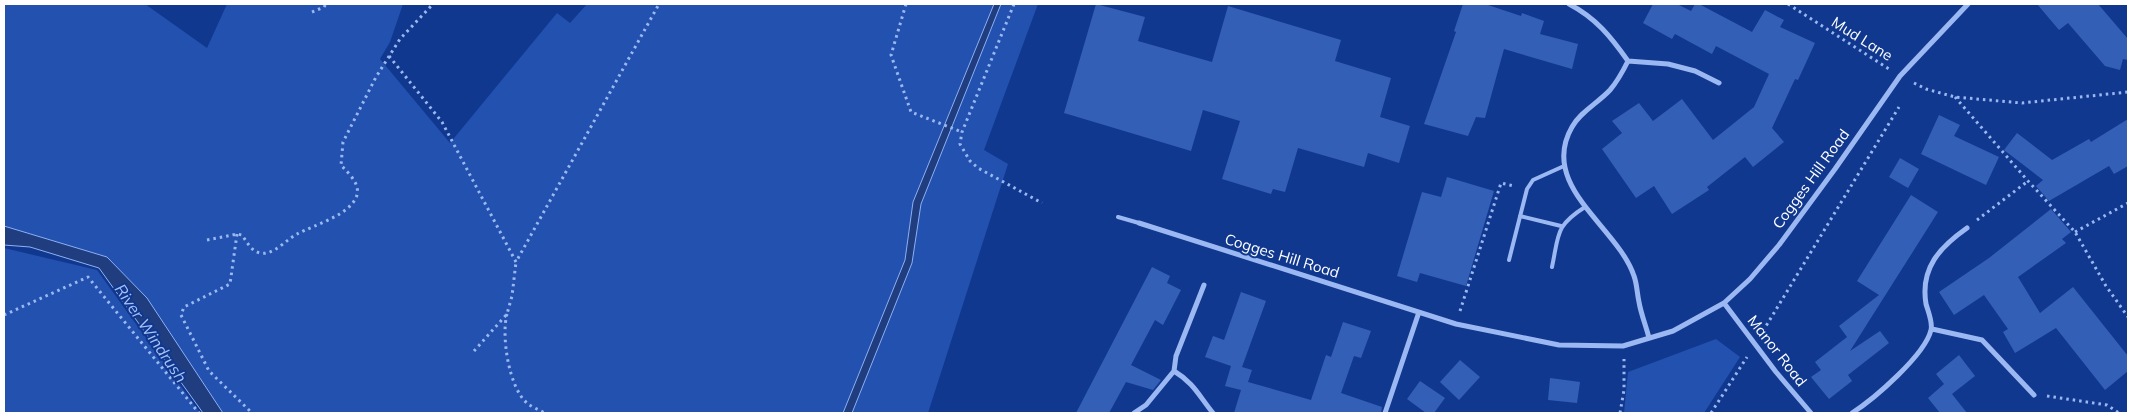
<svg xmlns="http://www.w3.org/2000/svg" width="2132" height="417" viewBox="0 0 2132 417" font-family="Mulish,sans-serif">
<rect width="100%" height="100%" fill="#11388f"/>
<path fill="#2351af" d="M4 4H145L207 48 227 4H403L390 42 380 59 450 143 557 13 570 23 587 4H1038L984 150 1008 164 928 413H223L107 257 4 226Z
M4 248 97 270 200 413H4Z
M1716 339 1740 357 1704 413H1624L1628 372Z"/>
<path fill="#203e7f" stroke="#8db0f6" d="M994 4H1001L921 204 912 263 852 413H843L905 260 913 202Z
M4 226 107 257 147 298 223 413H203L99 268 30 247 4 245Z"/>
<path fill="#345fb7" d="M1096 4 1145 17 1138 41 1212 62 1228 6 1341 40 1335 61 1391 78 1380 117 1410 126 1399 163 1368 153 1364 167 1298 148 1285 192 1273 189 1271 194 1222 179 1240 121 1203 110 1191 151 1064 113Z
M1463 4H1485L1521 16 1522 13 1544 21 1540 34 1578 44 1572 69 1504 49 1485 118 1476 117 1468 136 1424 124 1456 32 1454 31Z
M1653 4H1677L1691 11 1695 4H1699L1752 32 1765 10 1784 20 1780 27 1815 43 1798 80 1795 79 1772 128 1784 142 1753 167 1745 157 1707 187 1709 190 1672 214 1654 186 1636 198 1602 149 1622 133 1612 121 1639 103 1653 121 1682 99 1713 140 1754 107 1769 74 1716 46 1712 54 1675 34 1672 39 1643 23Z
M2037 4H2098L2128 39V60L2123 59 2120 70 2105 66 2068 23 2059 30Z
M1939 115 1960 125 1954 136 1999 157 1986 185 1921 154Z
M2128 119V166L2114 174 2109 166 2049 201 2036 186 2043 180 2004 150 2017 133 2052 160 2089 139 2091 142Z
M1900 158 1919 169 1908 188 1889 177Z
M1447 177 1494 191 1466 286 1420 273 1417 282 1397 276 1422 192 1441 197Z
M1911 195 1938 212 1850 351 1880 331 1889 343 1848 375 1852 381 1829 399 1811 377 1821 370 1815 362 1847 337 1839 326 1879 295 1857 281Z
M2051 209 2071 232 2062 239 2066 243 2018 277 2040 313 2073 287 2128 356V371L2105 390 2056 328 2015 353 2003 332 2008 329 1984 295 1954 315 1939 292 1989 258Z
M1152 267 1170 276 1167 283 1181 290 1163 325 1155 320 1131 365 1161 380 1153 390 1126 382 1109 413H1076Z
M1241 292 1266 301 1242 367 1252 370 1248 382 1311 400 1326 355 1331 357 1343 322 1371 331 1361 358 1354 356 1341 393 1382 407 1381 413H1234L1241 390 1225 386 1231 366 1205 357 1213 336 1224 340Z
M1959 355 1975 376 1952 394 1967 413H1940L1928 398 1944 384 1936 374Z
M1460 360 1480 377 1459 400 1440 382Z
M1550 378 1580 382 1577 403 1548 400Z
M1420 381 1445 398 1434 413H1426L1407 399Z"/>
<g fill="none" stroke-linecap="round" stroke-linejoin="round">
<path stroke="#9bb8f2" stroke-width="3" stroke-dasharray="2.5 4" stroke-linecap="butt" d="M906 4 891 55 911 112 962 132
M1014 4 962 132 960 144 970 161 978 168 1042 203
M1788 4 1889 69
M312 12 324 7 326 4
M389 56 442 122 516 262 659 4
M1914 83 1926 89 1955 97 2022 103 2128 92
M1955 97 2028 181 2075 232 2106 286 2128 317
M1977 220 2028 181
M2075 232 2128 203
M237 234 230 284 184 307 181 315 209 371 252 413
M207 240 237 234 242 235C247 242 251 251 260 253 273 256 287 239 297 234 314 225 351 215 357 195 360 183 348 173 341 165L343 142 376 77 400 39 433 4
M1460 311 1501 183 1514 186
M507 314C501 336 509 388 527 403 532 407 539 410 545 413
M4 315 88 277 199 413
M1763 331 1899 107
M474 351 507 314 512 296 516 262
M2047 396 2107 405 2119 413
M1620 413 1624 390V359
M1711 413 1747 357"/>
<path stroke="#9bb8f2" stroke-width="4" d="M1520 216 1561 226
M1118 217 1139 223
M1509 260 1527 189 1533 180 1564 166
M1552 267C1559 234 1555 226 1585 207"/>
<path stroke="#9bb8f2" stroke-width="5" d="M1569 4C1596 18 1611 37 1628 61L1668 64 1695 71 1719 83
M1628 61C1623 71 1617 82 1610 90 1598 103 1580 112 1572 127 1538 186 1618 227 1634 276 1637 284 1637 293 1639 302 1641 314 1646 326 1649 338
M1139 223 1456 324 1559 345 1623 346 1673 331 1724 303 1750 279 1779 245 1835 169 1900 76 1968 4
M1724 303 1776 372 1811 413
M1932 329 1982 340 2034 395
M1174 371C1194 383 1199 396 1213 413
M1134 413 1146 405 1174 371 1176 356 1204 285
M1385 413 1419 312
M1852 413C1874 399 1925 355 1931 330 1933 323 1928 311 1926 304 1920 268 1940 247 1967 228"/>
</g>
<g text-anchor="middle" stroke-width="4" stroke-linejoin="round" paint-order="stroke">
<g font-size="15" fill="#fff" stroke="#11388f">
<text transform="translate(1862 39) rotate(32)" y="5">Mud Lane</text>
<text transform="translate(1811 179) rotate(-54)" y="5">Cogges Hill Road</text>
<text transform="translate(1282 256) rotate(17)" y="5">Cogges Hill Road</text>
<text transform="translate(1777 351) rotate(52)" y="5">Manor Road</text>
</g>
<g font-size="16" font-style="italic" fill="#a7c2f9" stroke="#11388f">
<text transform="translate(151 333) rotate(56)" y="6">River Windrush</text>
</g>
</g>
<rect width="2132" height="417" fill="none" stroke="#ffffff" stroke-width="10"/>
</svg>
